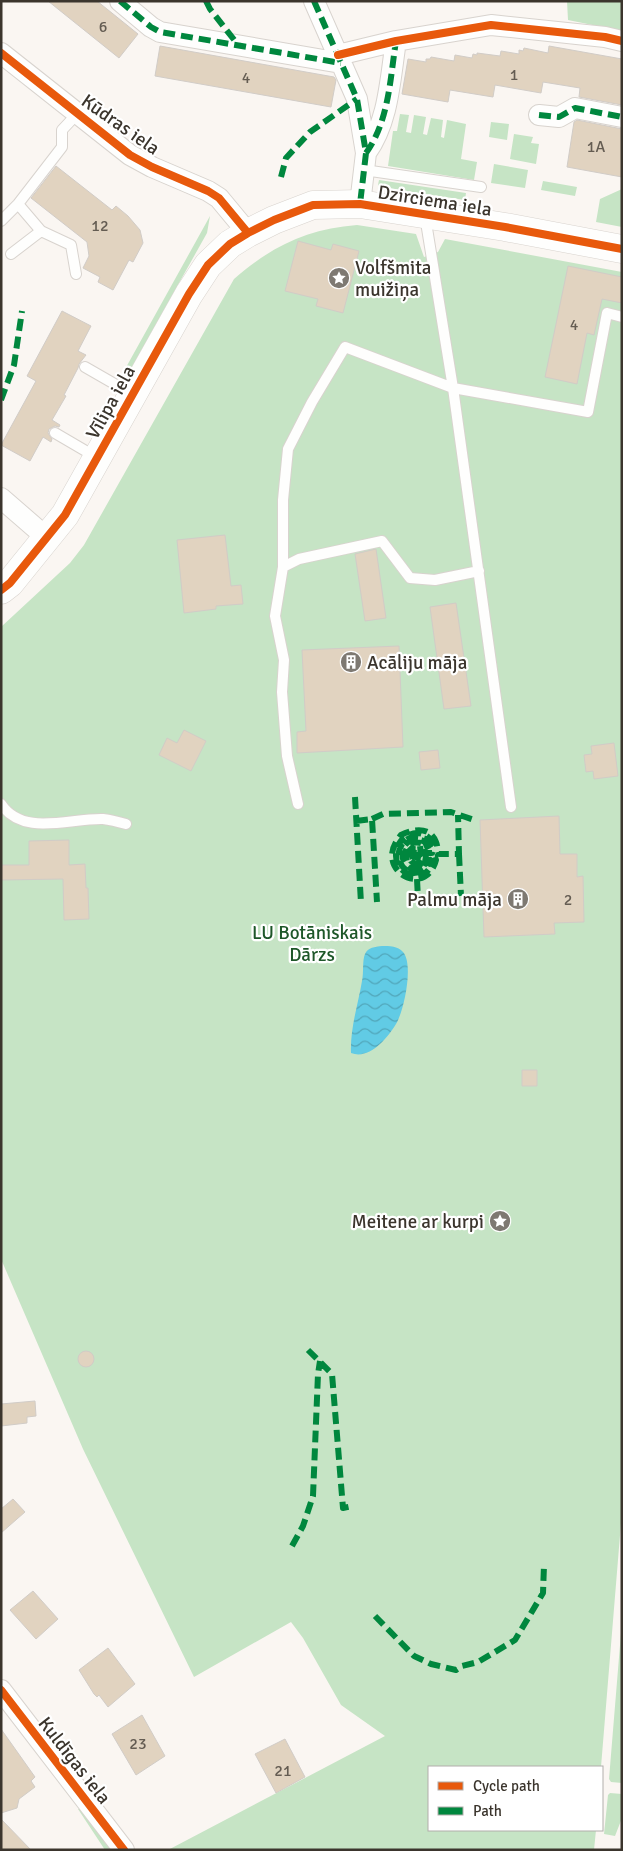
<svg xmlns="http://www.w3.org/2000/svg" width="623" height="1851" viewBox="0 0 623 1851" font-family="Signika,sans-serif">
<defs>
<pattern id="water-waves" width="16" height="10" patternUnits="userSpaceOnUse" patternTransform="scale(1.25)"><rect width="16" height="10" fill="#61cbe5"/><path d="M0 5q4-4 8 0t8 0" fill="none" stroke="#51a6ba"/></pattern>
</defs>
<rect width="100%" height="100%" fill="#faf6f2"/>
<path fill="#c6e4c5" d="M567 1H622V31L568 20Z
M400 114 409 115 406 132 411 133 414 115 426 117 423 134 427 135 431 118 443 120 441 137 444 138 447 120 466 124 461 159 477 162 474 180 388 166 393 131H397Z
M491 122 509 124 507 140 489 137Z
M514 134 533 137 531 143 539 144 536 164 510 159Z
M494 164 528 170 525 188 491 183Z
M379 180 466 193 465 200 380 187 378 185Z
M543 181 577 187 575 196 541 190Z
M622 189V227L596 222 600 199Z
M210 216 207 233 123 383 119 380Z
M357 225 416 234 424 257 438 252 445 239 622 272V1511L601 1767H429V1830H596L594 1850H168L385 1736 341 1705 303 1638 291 1622 194 1677 83 1449 1 1259V627L70 563 84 545 234 279C272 246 307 229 357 225Z
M621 1633H622V1783L611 1782 609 1779Z
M610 1793 622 1794V1818L615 1836 604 1834 608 1795Z
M81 1808 112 1850H105L78 1809Z"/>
<path fill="url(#water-waves)" d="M382 946C389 946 398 946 403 952 414 964 404 1011 396 1024 387 1039 369 1060 351 1053 350 1028 358 1005 362 981 364 972 362 961 365 954 368 947 375 947 382 946Z"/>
<path fill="#e1d3c0" stroke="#d1ccc7" d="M48 1H97L138 34 119 58Z
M160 46 334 77 336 80 331 107 155 76Z
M549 46 622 59V105L579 97 580 88 543 82 541 93 495 85 493 97 450 90 448 102 402 94 408 59 426 62V59H430L431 57 454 61 455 55 472 58 473 54 477 55V53L500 56 501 51 519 54V50L523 51 524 48 548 53Z
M577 120 622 129V177L567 167 574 122Z
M56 166 112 210 116 206 128 216 140 230 143 243 133 262 129 260 113 290 98 282 100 277 83 268 89 256 87 242 31 198Z
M298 241 331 250 333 244 359 251 343 313 316 306 318 299 285 291Z
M568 266 622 277V303L602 299 594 335 587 333 577 384 545 377Z
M62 311 91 326 78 351 86 355 79 364 78 368 64 395 66 396 52 420 60 425 59 427 55 426 49 429 48 433 52 439 51 442 43 437 30 461 1 445 36 381 27 376Z
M225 535 231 586 241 585 243 604 216 606V609L184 613 177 540Z
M376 549 386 618 365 621 355 554Z
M456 603 471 706 444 709 430 607Z
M399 646 403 747 297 753V732L306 731 302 650Z
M184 730 206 741 191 771 159 755 167 738 177 743Z
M614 743 618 776 594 779 593 771 586 772 584 755 592 754 591 746Z
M438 750 440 768 421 770 419 752Z
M559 816 560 854H577V877L583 876 584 922 554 923 555 934 484 937 480 820Z
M69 840V865L85 864 86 888H88L89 919 64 920 63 879 1 880V865H29V841Z
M522 1070H537V1086H522Z
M78 1359a8 8 0 1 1 16 0a8 8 0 1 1-16 0Z
M35 1401 36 1416 27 1417V1423L1 1426V1404Z
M13 1499 25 1512 1 1533V1509Z
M33 1591 58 1619 36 1639 10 1610Z
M108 1648 135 1684 108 1707 99 1695 97 1697 94 1694 79 1670Z
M142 1715 165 1756 136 1775 112 1734Z
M1 1729 35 1777 31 1781 35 1787 19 1799 17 1808 1 1813Z
M285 1739 305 1777 276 1793 255 1754Z
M1 1819 31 1850H1Z"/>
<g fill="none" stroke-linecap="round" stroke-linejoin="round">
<g stroke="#d8d3ce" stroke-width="12">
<path id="lane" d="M364 170 481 187
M18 204 41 231 71 245 76 274
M425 216 453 388 511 807
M1 221 18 204 62 147V130L77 114
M11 254 41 231
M85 367 132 394
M55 433 96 457
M283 567V500L288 449 312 402 345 347 453 388 588 412 607 313 622 317
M1 804C23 837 69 818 103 819 111 820 119 822 126 824
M298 804 287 756 282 692 284 660 275 616 283 567 299 559 382 541 410 578 435 580 479 571"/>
</g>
<g stroke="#d8d3ce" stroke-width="22">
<path id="street" d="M120 1 151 27 160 32 341 63
M314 1 357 99 366 153 360 204
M1 53 130 155 152 167 208 191 219 198 248 233
M338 55 396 41 491 25 605 37 622 41
M539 115 559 117 575 108 622 117
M366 153C389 121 390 79 396 41
M1 498 47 538
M1 1690 124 1850"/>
</g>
<g stroke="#d8d3ce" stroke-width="29">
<path id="secondary" d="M1 590 10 583 65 515 189 294 208 265 230 244 248 233 274 220 313 205 360 204 505 227 622 249"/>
</g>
<use href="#lane" stroke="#fefefd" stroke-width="10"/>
<use href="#street" stroke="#fefefd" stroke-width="20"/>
<use href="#secondary" stroke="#fefefd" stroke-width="28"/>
<path stroke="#00873e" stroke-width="6" stroke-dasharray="12 6" stroke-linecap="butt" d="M120 1 151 27 160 32 341 63
M206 1 210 9 239 46
M314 1 357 99 366 153 360 204
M539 115 559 117 575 108 622 117
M366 153C389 121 390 79 396 41
M281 177 286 158 310 132 357 99
M1 400 14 365 22 311
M355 797 361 903
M372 819 383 814 451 812 474 820
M356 821 372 819 377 902
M459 854 461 896
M417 855 421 854 420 846H414L409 851 408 855 411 861 417 865 419 862 413 859 411 854 415 849H418L414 854V856L422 860 419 867 413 866 407 862 405 853C407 845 412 841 421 843L426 853H432L434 847C427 823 396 833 396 855 395 875 425 886 432 863L430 860C428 863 428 867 425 870 422 872 418 873 414 873 389 869 396 827 426 839L431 849 429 851 425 842C420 839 415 838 410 841 392 851 409 878 422 868 425 866 425 861 426 857H435L436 860C428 891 393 880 392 856 392 848 396 841 401 835 413 829 430 826 436 842 438 847 437 850 439 854H459L458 815
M417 879 418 899
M308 1350 332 1374 343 1508 353 1506
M292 1546 303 1526 313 1496 318 1374 320 1361
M375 1616 414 1656 431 1664 456 1670 462 1666 478 1662 515 1640 543 1593 544 1565"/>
<g stroke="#fff" stroke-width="11">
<path id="cycleway" d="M1 53 130 155 152 167 208 191 219 198 248 233
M338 55 396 41 491 25 605 37 622 41
M1 590 10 583 65 515 189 294 208 265 230 244 248 233 274 220 313 205 360 204 505 227 622 249
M1 1690 124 1850"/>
</g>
<use href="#cycleway" stroke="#e8590c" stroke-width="8"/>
</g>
<defs>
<g id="sight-disc" transform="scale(1.125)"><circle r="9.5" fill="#7e7972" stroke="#fff"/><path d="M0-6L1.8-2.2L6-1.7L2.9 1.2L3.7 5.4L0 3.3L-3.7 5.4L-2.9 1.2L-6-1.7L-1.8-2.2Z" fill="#fff"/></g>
<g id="building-disc" transform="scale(1.125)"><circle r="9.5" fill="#7e7972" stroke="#fff"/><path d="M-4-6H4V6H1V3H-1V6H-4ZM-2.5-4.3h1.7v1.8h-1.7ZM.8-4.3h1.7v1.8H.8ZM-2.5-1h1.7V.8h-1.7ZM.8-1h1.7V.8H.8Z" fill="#fff"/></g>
</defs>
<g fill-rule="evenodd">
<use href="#sight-disc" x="339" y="278"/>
<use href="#building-disc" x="351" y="662"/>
<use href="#building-disc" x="518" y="899"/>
<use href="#sight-disc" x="500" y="1221"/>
</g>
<g text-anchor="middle" stroke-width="4.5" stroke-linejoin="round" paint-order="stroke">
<g font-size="16" fill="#645c52">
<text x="103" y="32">6</text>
<text x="514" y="80">1</text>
<text x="246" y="83">4</text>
<text x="596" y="152">1A</text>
<text x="100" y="231">12</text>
<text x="574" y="330">4</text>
<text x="568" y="905">2</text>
<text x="138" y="1749">23</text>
<text x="283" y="1776">21</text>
</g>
<g font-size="19" fill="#3b352d" stroke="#fff">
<text transform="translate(121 124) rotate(35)" y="7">Kūdras iela</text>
<text transform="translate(435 200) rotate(9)" y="7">Dzirciema iela</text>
<text transform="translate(110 402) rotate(-61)" y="7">Vīlipa iela</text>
<text transform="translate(75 1760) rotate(52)" y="7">Kuldīgas iela</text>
</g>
<g font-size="19" fill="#3b352d" stroke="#fff" text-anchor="start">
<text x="355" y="274">Volfšmita<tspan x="355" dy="22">muižiņa</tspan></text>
<text x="367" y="669">Acāliju māja</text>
<text x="502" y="906" text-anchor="end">Palmu māja</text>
<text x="484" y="1228" text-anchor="end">Meitene ar kurpi</text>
</g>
<g font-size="19" fill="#1e5729" stroke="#fff">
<text x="312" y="939">LU Botāniskais<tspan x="312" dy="22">Dārzs</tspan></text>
</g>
</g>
<rect width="623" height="1851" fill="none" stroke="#3b352d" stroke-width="5"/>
<rect x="428" y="1766" width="175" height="65" fill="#ffffff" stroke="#b1aeab"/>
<rect x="438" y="1782" width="25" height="8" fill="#e8590c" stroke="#b1aeab"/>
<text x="473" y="1791" font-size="15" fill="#3b352d">Cycle path</text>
<rect x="438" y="1807" width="25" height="8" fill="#00873e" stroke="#b1aeab"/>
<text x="473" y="1816" font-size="15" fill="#3b352d">Path</text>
</svg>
